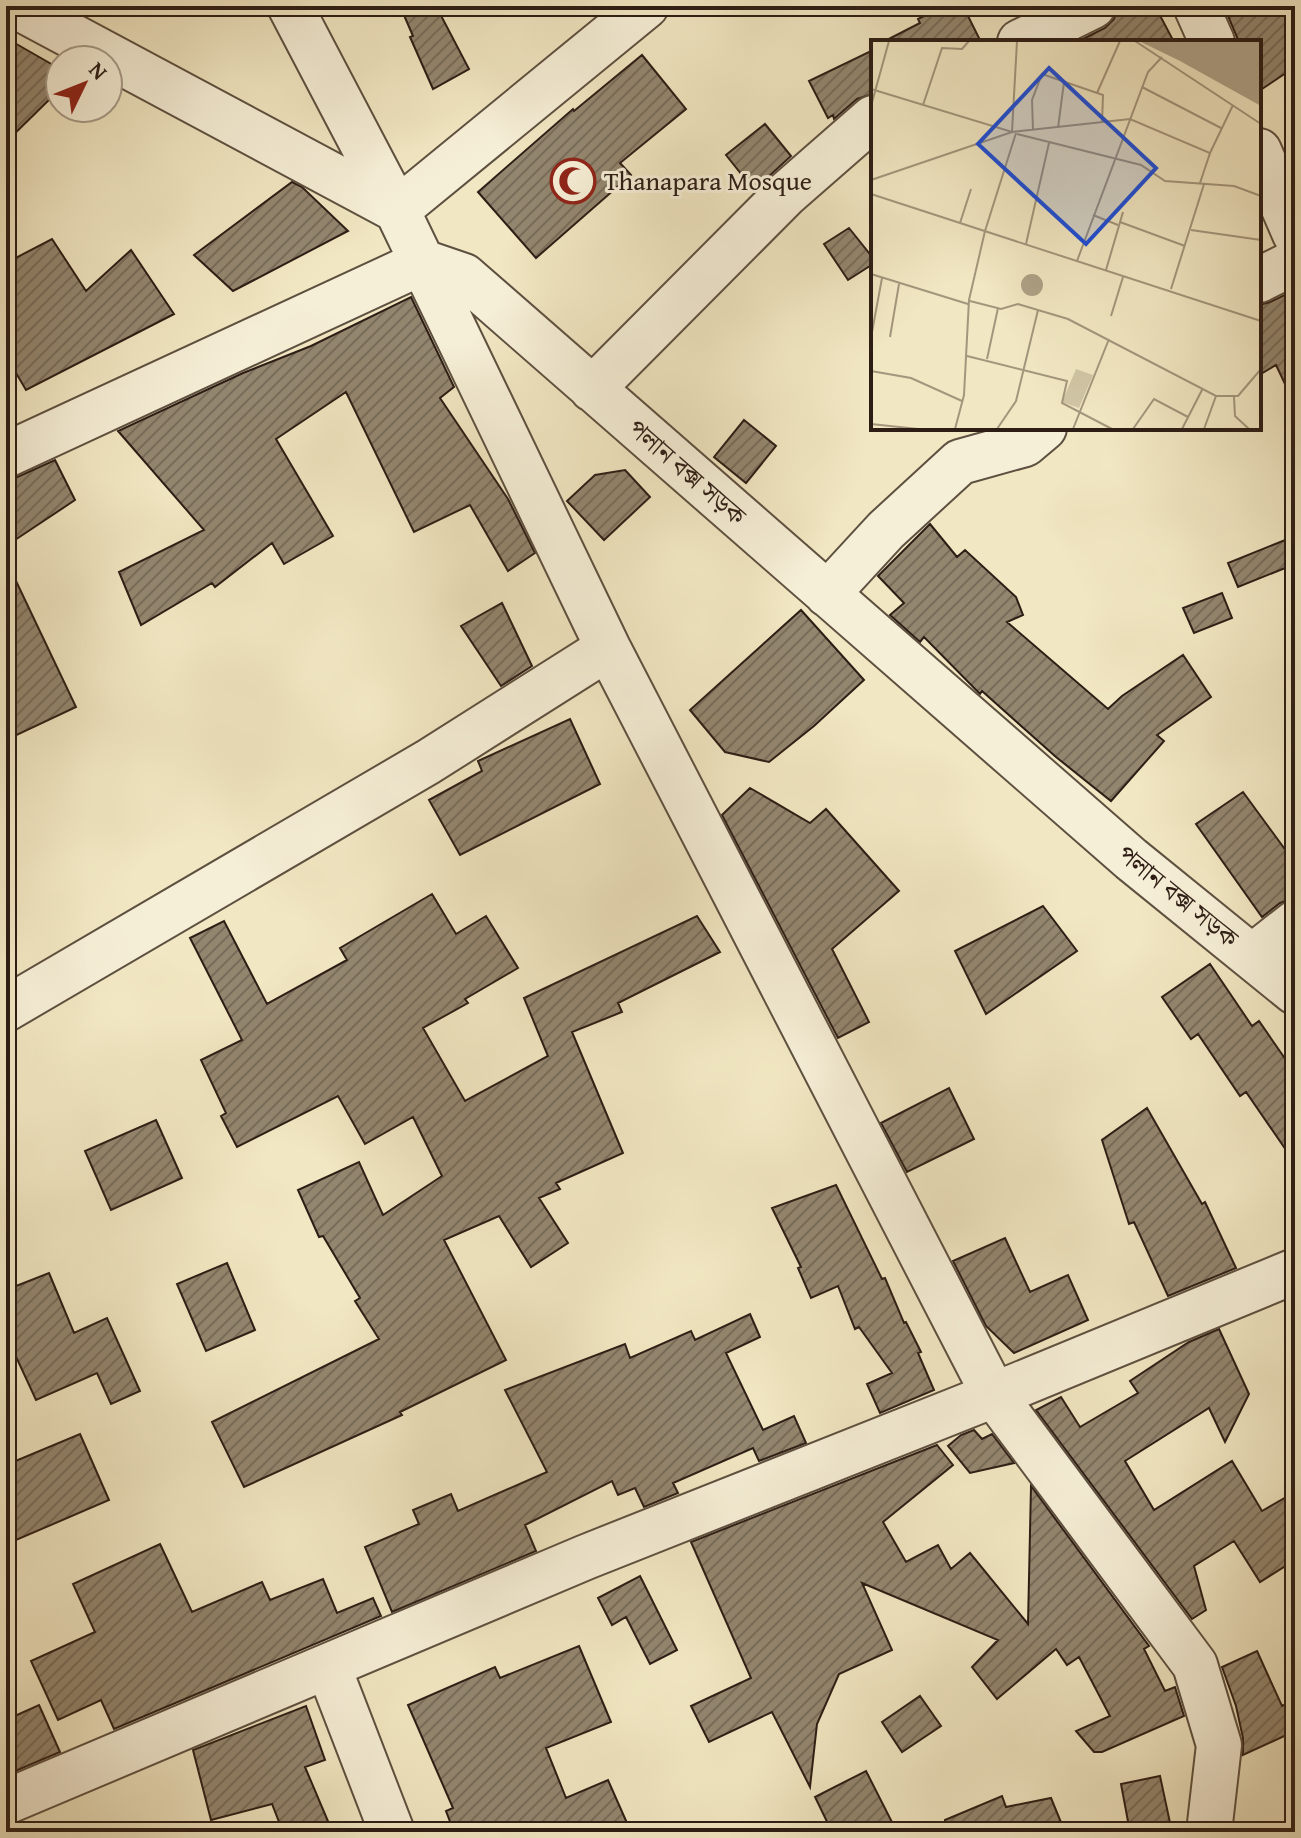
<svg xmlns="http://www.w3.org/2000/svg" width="1301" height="1838" viewBox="0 0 1301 1838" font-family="'Gentium Book Plus','Noto Serif Bengali',serif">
<defs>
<pattern id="building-hatch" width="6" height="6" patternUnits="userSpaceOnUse" patternTransform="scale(2)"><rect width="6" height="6" fill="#93866f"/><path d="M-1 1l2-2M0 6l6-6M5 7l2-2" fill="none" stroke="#786d5a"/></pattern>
</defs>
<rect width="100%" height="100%" fill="#f1e7c2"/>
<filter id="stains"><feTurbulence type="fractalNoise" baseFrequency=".0025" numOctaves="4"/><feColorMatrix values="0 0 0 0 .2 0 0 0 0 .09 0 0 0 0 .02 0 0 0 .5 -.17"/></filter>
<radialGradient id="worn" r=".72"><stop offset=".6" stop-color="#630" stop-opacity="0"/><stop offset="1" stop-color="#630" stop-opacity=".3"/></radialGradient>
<path fill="url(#building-hatch)" stroke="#2d1d15" stroke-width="2" d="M400 6H436L469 69 433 89 410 37 413 36Z
M945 6H963L981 42H883L920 23 918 19Z
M1119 6H1155L1174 42H1077L1105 28 1114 19Z
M1245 6H1287L1295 20V67L1259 91V42H1239L1228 16Z
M6 38 60 69V89L6 142Z
M873 50V94L857 99 834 119 833 115 828 118 809 81Z
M642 55 686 109 620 163 631 175 536 258 478 192 573 109 574 111Z
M765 124 791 156 754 190 726 155Z
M292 182 302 187 348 231 233 291 194 255Z
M849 228 873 258V264L848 280 824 244Z
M52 239 86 291 131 250 174 314 26 390 6 356V263Z
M1295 290V405L1276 365 1259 375V305L1270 302Z
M411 297 454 387 440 398 508 499 535 553 508 571 470 505 414 532 346 392 276 439 333 536 284 564 272 543 215 587 212 583 141 625 119 572 204 530 118 431 243 373 311 346Z
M744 420 776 446 746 483 714 457Z
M55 460 75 500 6 546V487L15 478Z
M625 470 650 497 604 540 567 501 595 475Z
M930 524 957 557 965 550 1016 597 1023 615 1007 622 1108 709 1122 696 1183 655 1211 697 1157 735 1164 741 1111 801 1056 757 982 691 980 694 924 637 920 642 890 615 904 603 878 576Z
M1295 536V564L1238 587 1228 563Z
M6 560 76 707 6 740Z
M1222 593 1232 618 1194 633 1183 608Z
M502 603 532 666 501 686 461 626Z
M801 610 864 680 814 726 769 762 725 752 690 710Z
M570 719 600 784 460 855 429 800 482 771 478 761Z
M750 788 810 823 826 809 899 891 832 949 869 1022 838 1038 722 815Z
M1243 792 1295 863V899L1280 903 1262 917 1196 824Z
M432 894 456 934 486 916 518 968 465 999 468 1003 423 1028 465 1101 548 1056 524 998 697 916 720 952 618 1003 622 1012 572 1032 623 1153 556 1183 560 1189 539 1198 568 1243 531 1267 499 1216 444 1240 506 1360 400 1412 402 1415 244 1487 212 1422 379 1339 355 1301 360 1298 323 1236 319 1237 298 1190 359 1162 383 1215 442 1176 413 1117 365 1144 338 1096 237 1147 221 1116 226 1113 201 1060 242 1040 190 938 224 921 267 1004 347 960 340 948Z
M1043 906 1077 951 986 1014 955 951Z
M1210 964 1252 1026 1259 1021 1295 1073V1163L1246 1092 1240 1096 1198 1034 1191 1039 1162 997Z
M949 1088 974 1139 907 1172 881 1123Z
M1147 1108 1202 1204 1205 1202 1236 1268 1168 1296 1134 1222 1129 1224 1102 1140Z
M156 1120 182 1178 111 1210 85 1151Z
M836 1185 882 1279 885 1278 904 1323 906 1322 921 1352 918 1353 934 1390 880 1413 867 1384 892 1373 859 1327 855 1329 838 1286 811 1298 798 1268 801 1267 772 1208Z
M1005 1238 1030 1292 1068 1275 1088 1320 1014 1353 986 1326 953 1261Z
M227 1263 255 1330 206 1351 177 1284Z
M49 1273 74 1333 107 1318 140 1391 111 1404 97 1373 36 1400 6 1335V1290Z
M750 1314 760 1337 726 1353 763 1430 794 1416 806 1443 759 1461 753 1448 673 1483 678 1493 644 1507 635 1488 618 1495 612 1481 525 1525 536 1551 392 1612 365 1547 419 1524 413 1510 451 1494 458 1511 547 1472 505 1390 625 1344 630 1358 691 1331 695 1340Z
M1219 1329 1249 1394 1225 1442 1209 1408 1125 1461 1154 1510 1232 1461 1262 1511 1295 1492V1560L1260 1582 1234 1541 1194 1566 1206 1610 1192 1619 1036 1410 1061 1397 1080 1427 1138 1393 1130 1381 1189 1342Z
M974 1430 982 1439 992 1434 1014 1463 970 1473 948 1446 961 1435Z
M80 1434 109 1500 16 1540 6 1517V1465Z
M937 1445 953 1465 883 1522 906 1562 938 1545 951 1569 970 1553 1028 1624 1031 1486 1149 1646 1144 1649 1165 1691 1175 1687 1184 1716 1102 1752H1094L1076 1731 1110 1716 1079 1657 1067 1665 1056 1649 997 1699 972 1667 998 1640 862 1583 892 1650 839 1674 817 1724 810 1787 772 1712 709 1742 691 1706 751 1678 691 1542Z
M160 1544 192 1612 262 1582 270 1600 323 1579 337 1613 373 1598 381 1616 114 1729 101 1700 58 1720 31 1661 95 1632 73 1584Z
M640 1576 677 1650 650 1664 626 1617 612 1625 598 1598Z
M579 1646 611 1722 546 1748 566 1798 608 1780 631 1832H454L446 1811 453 1808 408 1705 495 1667 500 1678Z
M1257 1651 1282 1706 1295 1700V1731L1243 1755V1738L1236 1706 1222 1667Z
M920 1696 941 1726 902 1752 882 1722Z
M39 1705 60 1752 6 1775V1720Z
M306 1706 325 1760 305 1767 330 1826 315 1832H283L272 1804 211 1820 193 1750Z
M866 1771 897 1832H832L815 1797Z
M1160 1776 1172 1832H1130L1121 1784Z
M1002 1796 1006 1807 1051 1798 1065 1832H928L945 1822V1820Z"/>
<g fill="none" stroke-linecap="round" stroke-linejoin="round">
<g stroke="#5e5040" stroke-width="48">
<path id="minor" d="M16 6 397 210 608 648 994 1395 1195 1665 1219 1745 1209 1832
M290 6 397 210 646 6
M1196 6 1212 42
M1020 42 1093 6
M1259 151 1295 234
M1259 280 1295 262
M592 389 785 195 873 118
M6 455 423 262 464 276 1131 859 1295 992
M827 594 886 530 960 462 1025 444 1044 428
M1253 956 1295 923
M6 1009 428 762 608 648
M328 1666 392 1832
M6 1802 586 1557 994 1395 1295 1271"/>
</g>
<use href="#minor" stroke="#f6efd7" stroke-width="44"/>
</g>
<defs>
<g id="mosque-ring" transform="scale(2.3)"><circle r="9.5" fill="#f6efd7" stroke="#8f2418" stroke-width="1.5"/><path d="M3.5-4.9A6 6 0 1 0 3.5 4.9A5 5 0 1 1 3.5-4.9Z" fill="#8f2418"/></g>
</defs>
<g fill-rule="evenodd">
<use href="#mosque-ring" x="573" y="181"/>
</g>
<g text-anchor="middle" stroke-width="6" stroke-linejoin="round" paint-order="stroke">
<g font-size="26" fill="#2d1d15" stroke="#f6efd7" text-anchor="start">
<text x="604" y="190">Thanapara Mosque</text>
</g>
<g font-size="26" fill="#2d1d15" stroke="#f6efd7">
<text transform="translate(687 472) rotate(41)" y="9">পলান বক্স সড়ক</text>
<text transform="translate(1178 896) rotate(39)" y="9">পলান বক্স সড়ক</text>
</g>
</g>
<g transform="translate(871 40)">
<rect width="390" height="390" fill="#f1e7c2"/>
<path d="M205 329 222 335 208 368 191 362Z" fill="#d0c5a5"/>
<path d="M268 1H390V66L309 21ZM150 245a11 11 0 1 1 22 0a11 11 0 1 1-22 0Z" fill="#aea287"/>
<path fill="none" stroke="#a3967d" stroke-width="2" d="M264 1 390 84M271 47 350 88M0 49 141 92 146 1M226 53 249 1M52 65 71 8 91 9 98 1M0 66 18 1M187 88 193 42M162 90 161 60 171 34 232 55 231 83M146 94 270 125 294 141 363 146 390 156M339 113 362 65M0 140 141 92 259 79 339 113 329 143M0 154 390 281M222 175 247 185M249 182 314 206M89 183 100 149M320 190 390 200M114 191 145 93M155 204 178 103M206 221 277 32 291 17M235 230 252 172M0 234 97 264M300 249 333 144M99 261 130 269 147 264 197 279 345 356H367L390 329M240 276 252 237M1 292 11 238M19 297 28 244M96 316 196 341 191 363 241 389M116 319 127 268M0 331 40 338 91 361M363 357 364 376 378 389M0 384 47 389M84 389 93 355 98 260 114 191M126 389 145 361 167 270M202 389 238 299M262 389 283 359 317 377M311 389 332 348M333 389 345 356"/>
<path fill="#1d4ed8" fill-opacity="0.15" stroke="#1d4ed8" stroke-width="4" d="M178 28 285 128 215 204 107 104Z"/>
<rect width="390" height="390" fill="none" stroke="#2d1d15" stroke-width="4"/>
</g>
<rect width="1301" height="1838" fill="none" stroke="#f1e7c2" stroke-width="32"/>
<rect x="8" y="8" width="1285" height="1822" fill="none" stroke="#2d1d15" stroke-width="4"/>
<rect x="16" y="16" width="1269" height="1806" fill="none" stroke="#2d1d15" stroke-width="2"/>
<g transform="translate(84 84) rotate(47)"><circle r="38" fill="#f6efd7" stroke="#a69b89" stroke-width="2"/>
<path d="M0-6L14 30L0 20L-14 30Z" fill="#8f2418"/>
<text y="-12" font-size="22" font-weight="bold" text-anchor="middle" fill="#2d1d15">N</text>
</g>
<rect width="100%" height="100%" filter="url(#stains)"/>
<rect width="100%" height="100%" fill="url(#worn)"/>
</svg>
